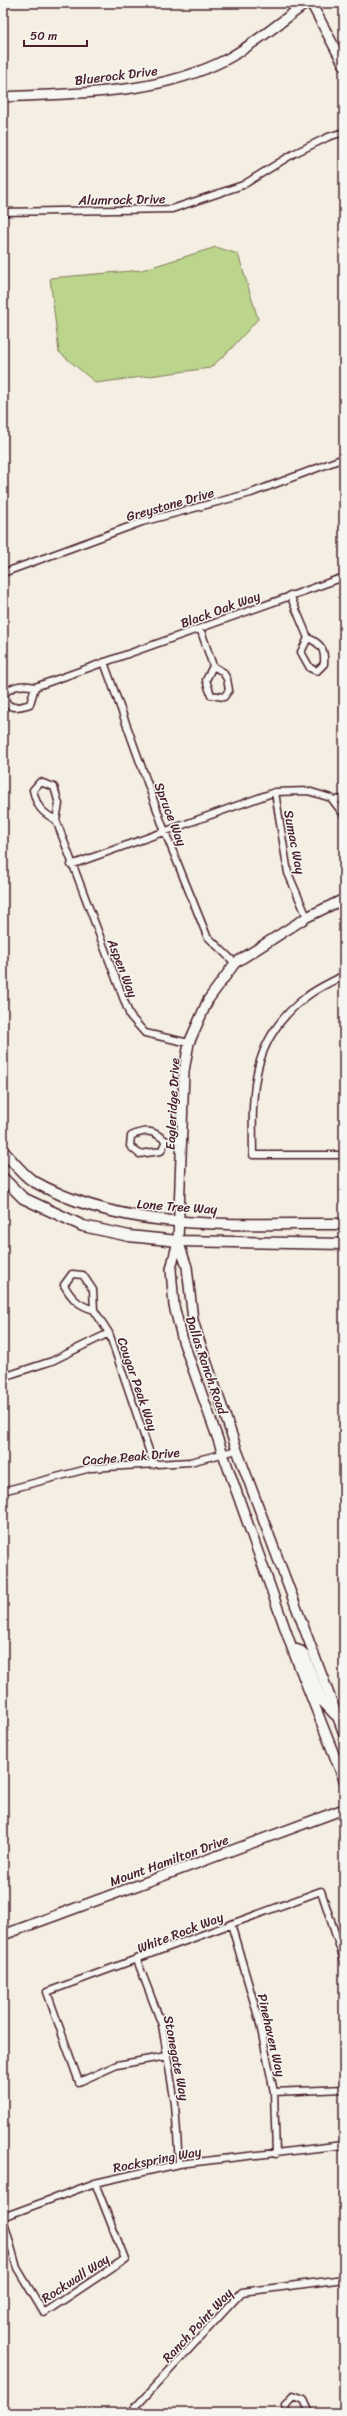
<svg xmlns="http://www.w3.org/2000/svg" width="347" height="2416" viewBox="0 0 347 2416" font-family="Sriracha,sans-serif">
<rect width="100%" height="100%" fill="#f4efe2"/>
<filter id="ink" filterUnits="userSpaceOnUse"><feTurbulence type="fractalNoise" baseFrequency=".025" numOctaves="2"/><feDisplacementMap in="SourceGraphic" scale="8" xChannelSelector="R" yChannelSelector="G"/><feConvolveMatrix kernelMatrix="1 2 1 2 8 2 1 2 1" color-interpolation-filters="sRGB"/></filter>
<g filter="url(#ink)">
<path fill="#bbd58c" stroke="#827a5c" d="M216 247 238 254 258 319 229 351 210 368 96 383 59 352 50 278 142 270Z"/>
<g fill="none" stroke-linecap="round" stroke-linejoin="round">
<g stroke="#4a1f2b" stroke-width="9">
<path id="street" d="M3 212 172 209 243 185 293 154 328 137 344 132
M3 573 142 522 251 493 344 458
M290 595 308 638C322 644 325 650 324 664L317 671 310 668 301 652 308 638
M200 628 213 666 223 672 227 679 229 690 224 697 211 695 206 680 213 666
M104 662 165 832 207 936 235 963
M35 687 30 704C18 708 4 711 5 693 14 685 23 684 35 687L344 577
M275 792 288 873 307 917
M335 800 344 799
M56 820C41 812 37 807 33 790L40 782 54 787 59 804 56 820 130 1016 145 1033 189 1043
M71 865 275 792 308 791 331 798 344 815
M344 975C332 982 317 988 306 997 250 1040 252 1090 253 1155H344
M166 1141 161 1151 139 1154 130 1146 131 1136C147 1129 153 1130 166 1141L183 1140
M94 1310C78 1305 72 1299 64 1285L72 1274 83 1275 93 1290 94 1310 109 1333 154 1465
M3 1377 52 1361 109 1333
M3 1491 91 1468 190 1462 237 1450
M231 1924 259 2020 274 2092 276 2154
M137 1960 162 2025 175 2104 179 2164
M167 2056 117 2065 79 2082 47 1992 321 1891 344 1960
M274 2092 344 2089
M3 2217 95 2183 179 2164 344 2145
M3 2218 17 2268 44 2313 125 2259 95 2183
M130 2413 242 2292 344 2279
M286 2413 285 2405 293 2396 304 2400 310 2413"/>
</g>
<g stroke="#4a1f2b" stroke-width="12">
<path id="secondary" d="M311 3 344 65
M3 97C79 93 158 95 227 59 255 44 281 21 307 3
M344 899 307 917 235 963 208 1000 189 1043 184 1071 178 1241 171 1269 174 1306 183 1341 292 1648 344 1780
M178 1241 187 1267 193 1320 199 1340 237 1450 344 1734
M292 1648 301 1651 304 1654 322 1701 335 1715
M3 1935 344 1809"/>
</g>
<g stroke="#4a1f2b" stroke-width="13">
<path id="primary" d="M3 1151C12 1160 22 1174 33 1181 127 1234 240 1223 344 1224
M3 1178 23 1198 83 1226 129 1236 178 1241 344 1244"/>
</g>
<use href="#street" stroke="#f6f6f2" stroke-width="6"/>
<use href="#secondary" stroke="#f6f6f2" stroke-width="9"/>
<use href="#primary" stroke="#f6f6f2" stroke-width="10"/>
</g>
</g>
<g text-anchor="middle" stroke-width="3" stroke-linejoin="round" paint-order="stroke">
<g font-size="13" fill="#4a1f2b" stroke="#f6f6f2">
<text transform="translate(116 75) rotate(-7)" y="5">Bluerock Drive</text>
<text transform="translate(122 199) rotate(-1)" y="5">Alumrock Drive</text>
<text transform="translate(170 504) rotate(-16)" y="5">Greystone Drive</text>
<text transform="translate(220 609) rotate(-20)" y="5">Black Oak Way</text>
<text transform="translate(171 814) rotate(69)" y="5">Spruce Way</text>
<text transform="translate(295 842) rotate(79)" y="5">Sumac Way</text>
<text transform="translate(123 968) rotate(69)" y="5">Aspen Way</text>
<text transform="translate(172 1104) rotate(-87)" y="5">Eagleridge Drive</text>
<text transform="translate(177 1206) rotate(4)" y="5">Lone Tree Way</text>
<text transform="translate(207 1365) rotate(71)" y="5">Dallas Ranch Road</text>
<text transform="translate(138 1384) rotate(71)" y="5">Cougar Peak Way</text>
<text transform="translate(131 1456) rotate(-5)" y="5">Cache Peak Drive</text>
<text transform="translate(169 1860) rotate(-20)" y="5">Mount Hamilton Drive</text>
<text transform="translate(180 1932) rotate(-21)" y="5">White Rock Way</text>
<text transform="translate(272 2035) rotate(77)" y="5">Pinehaven Way</text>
<text transform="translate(177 2058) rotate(79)" y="5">Stonegate Way</text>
<text transform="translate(157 2159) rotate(-11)" y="5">Rockspring Way</text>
<text transform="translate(75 2278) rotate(-33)" y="5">Rockwall Way</text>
<text transform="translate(197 2325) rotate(-47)" y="5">Ranch Point Way</text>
</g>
</g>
<rect width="347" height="2416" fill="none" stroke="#f6f6f2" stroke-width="16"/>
<rect x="8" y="8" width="331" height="2400" fill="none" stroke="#4a1f2b" stroke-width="1.5" filter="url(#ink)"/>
<path d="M24 40v6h63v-6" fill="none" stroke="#4a1f2b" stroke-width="2"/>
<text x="30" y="40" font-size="12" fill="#4a1f2b" stroke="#f6f6f2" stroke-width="3" paint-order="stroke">50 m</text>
</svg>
